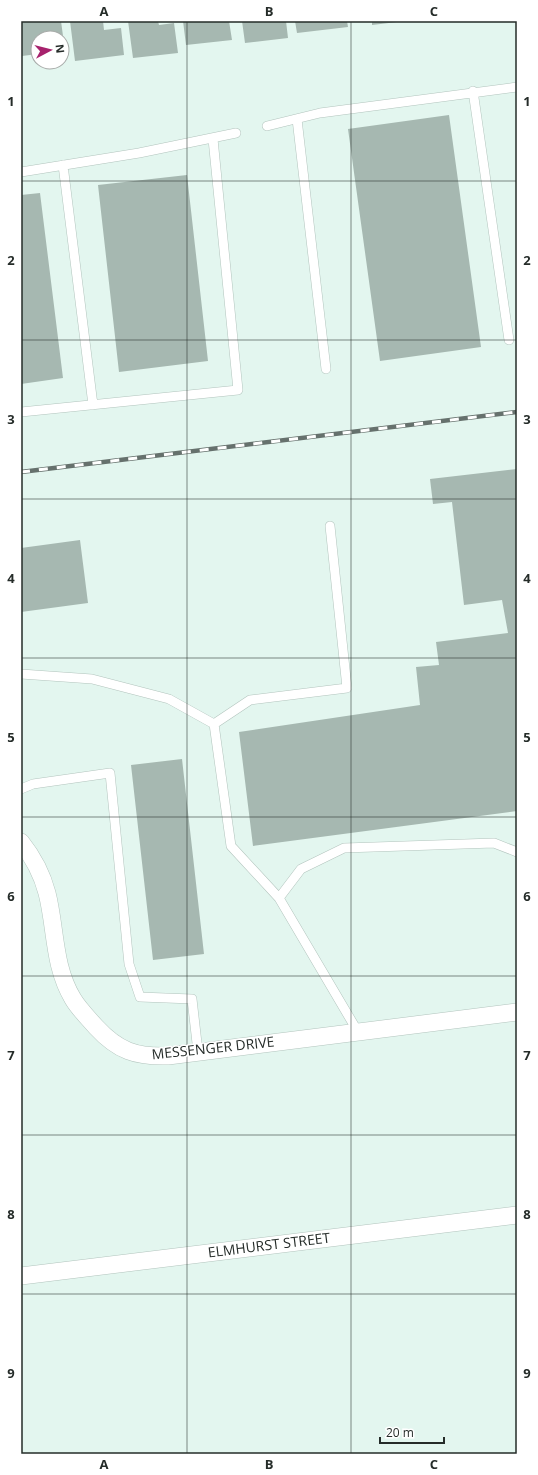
<svg xmlns="http://www.w3.org/2000/svg" width="538" height="1475" viewBox="0 0 538 1475" font-family="'Open Sans',sans-serif">
<rect width="100%" height="100%" fill="#e3f6ef"/>
<path fill="#a6b8b1" d="M61 21 65 51H62V38H38V54L22 56 21 22Z
M70 21H103L104 30 121 28 124 55 75 61Z
M128 21H158L159 25 174 23 178 53 133 58Z
M183 21H229L232 40 186 45Z
M242 21H286L288 38 245 43Z
M295 21H347L348 27 297 33Z
M372 21H397V22L372 25Z
M449 115 481 347 380 361 348 129Z
M187 175 208 361 119 372 98 185Z
M40 193 63 378 21 384V195Z
M517 469V811L253 846 239 732 420 705 416 667 439 665 436 642 508 633 502 600 464 605 452 502 433 504 430 479Z
M80 540 88 603 21 612V548Z
M182 759 204 954 153 960 131 765Z"/>
<g fill="none" stroke-linecap="round" stroke-linejoin="round">
<g stroke="#b2c4bd" stroke-width="10">
<path id="lane" d="M473 91 509 340
M297 119 326 369
M267 126 320 113 517 87
M63 165 93 405
M21 172 139 153 236 133
M21 412 238 390 213 139
M21 674 92 679 169 699 214 724 231 846 279 898 358 1032
M214 724 250 700 347 688 330 526
M21 789 33 784 110 773 129 964 140 997 192 999 198 1052
M279 898 301 869 344 848 494 843 517 852"/>
</g>
<g stroke="#b2c4bd" stroke-width="18">
<path id="street" d="M21 842C33 857 42 874 47 893 56 928 53 966 73 999 79 1009 88 1018 96 1027 118 1051 136 1057 168 1056L517 1012
M21 1276 517 1215"/>
</g>
<use href="#lane" stroke="#fff" stroke-width="9"/>
<use href="#street" stroke="#fff" stroke-width="17"/>
<g stroke="#66716d" stroke-width="4.5">
<path id="rail" d="M21 472 517 412"/>
</g>
<use href="#rail" stroke="#fff" stroke-width="3" stroke-dasharray="9" stroke-linecap="butt"/>
</g>
<path fill="none" stroke="#252c29" stroke-width="1" stroke-opacity="0.55" d="M187 21V1454M351 21V1454M21 181H517M21 340H517M21 499H517M21 658H517M21 817H517M21 976H517M21 1135H517M21 1294H517"/>
<g text-anchor="middle" stroke-width="3" stroke-linejoin="round" paint-order="stroke">
<g font-size="14" fill="#252c29" stroke="#fff">
<text transform="translate(213 1048) rotate(-6)" y="5">MESSENGER DRIVE</text>
<text transform="translate(269 1245) rotate(-7)" y="5">ELMHURST STREET</text>
</g>
</g>
<rect width="538" height="1475" fill="none" stroke="#ffffff" stroke-width="44"/>
<g transform="translate(50 50) rotate(83)"><circle r="19" fill="#ffffff" stroke="#a8aba9"/>
<path d="M0-3L7 15L0 10L-7 15Z" fill="#a7226d"/>
<text y="-6" font-size="11" font-weight="bold" text-anchor="middle" fill="#252c29">N</text>
</g>
<path d="M380 1437v6h64v-6" fill="none" stroke="#252c29" stroke-width="2"/>
<text x="386" y="1437" font-size="12" fill="#252c29" stroke="#ffffff" stroke-width="3" paint-order="stroke">20 m</text>
<rect x="22" y="22" width="494" height="1431" fill="none" stroke="#252c29" stroke-width="1.5"/>
<g font-size="13" text-anchor="middle" font-weight="bold" fill="#252c29">
<text x="104" y="16">A</text>
<text x="269" y="16">B</text>
<text x="434" y="16">C</text>
<text x="11" y="106">1</text>
<text x="527" y="106">1</text>
<text x="11" y="265">2</text>
<text x="527" y="265">2</text>
<text x="11" y="424">3</text>
<text x="527" y="424">3</text>
<text x="11" y="583">4</text>
<text x="527" y="583">4</text>
<text x="11" y="742">5</text>
<text x="527" y="742">5</text>
<text x="11" y="901">6</text>
<text x="527" y="901">6</text>
<text x="11" y="1060">7</text>
<text x="527" y="1060">7</text>
<text x="11" y="1219">8</text>
<text x="527" y="1219">8</text>
<text x="11" y="1378">9</text>
<text x="527" y="1378">9</text>
<text x="104" y="1469">A</text>
<text x="269" y="1469">B</text>
<text x="434" y="1469">C</text>
</g>
</svg>
